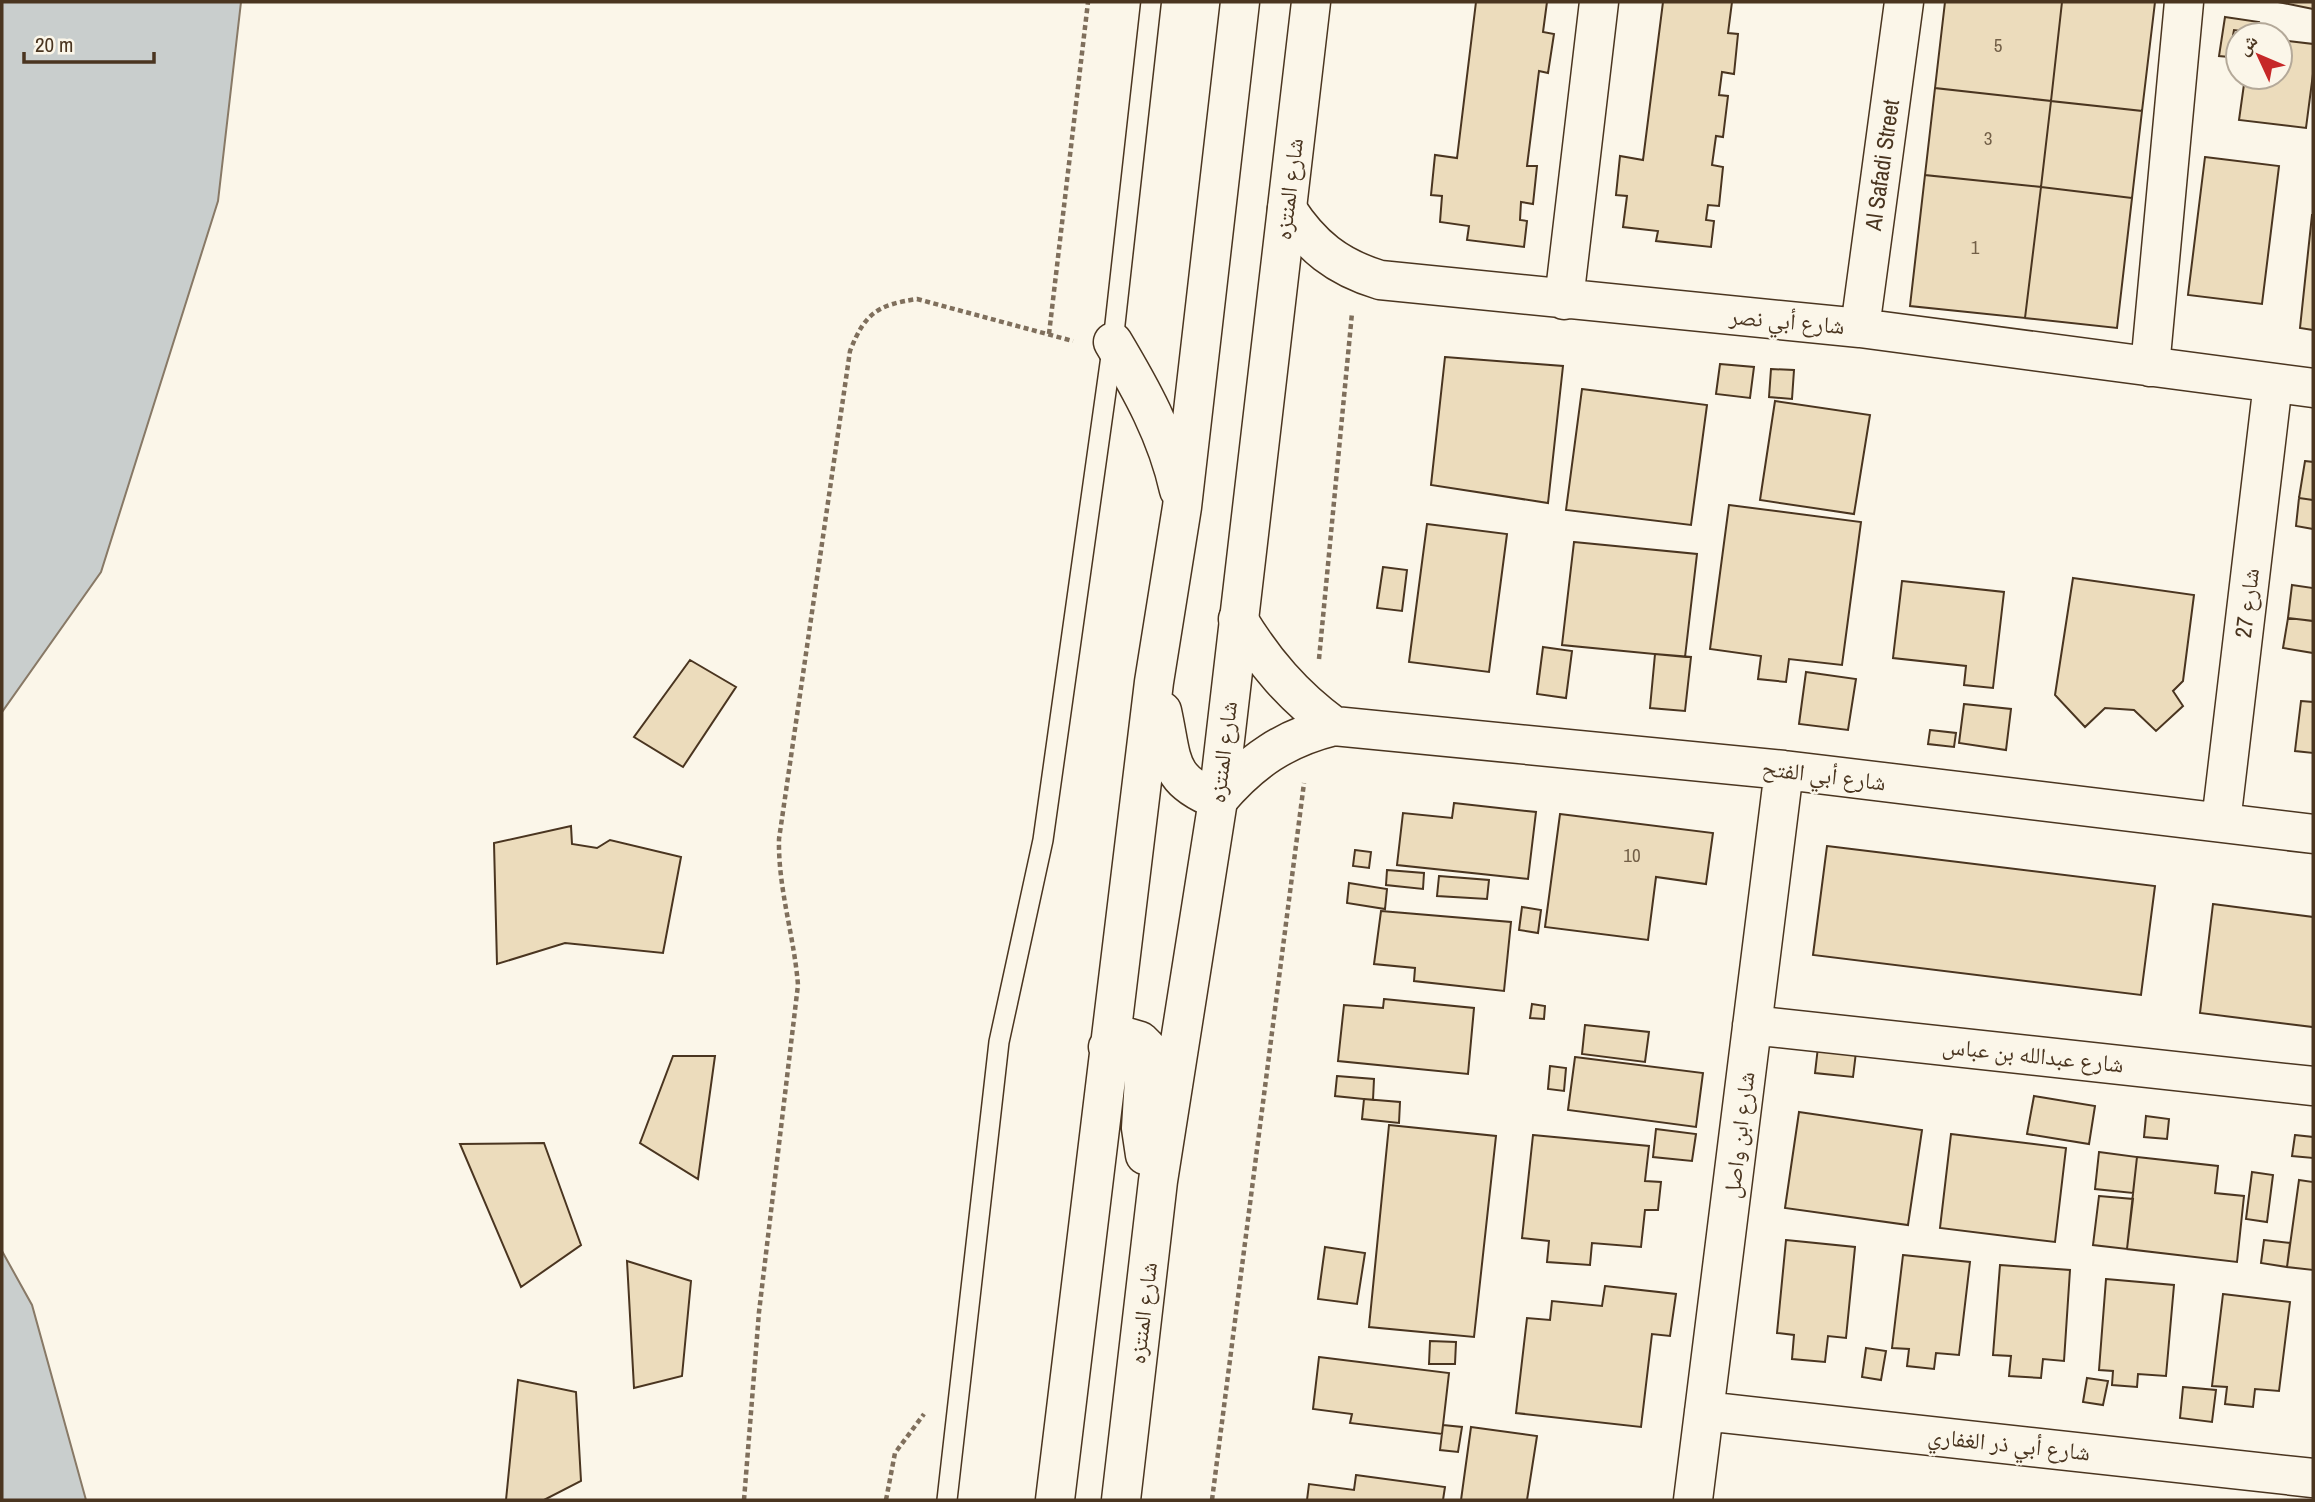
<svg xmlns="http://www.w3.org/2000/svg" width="2315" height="1502" viewBox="0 0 2315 1502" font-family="'Archivo Narrow','Noto Naskh Arabic',sans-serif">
<rect width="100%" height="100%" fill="#fbf6e9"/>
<path fill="#c9cecd" stroke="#887966" stroke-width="2" d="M2 2H241L218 201 101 572 2 712Z
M2 1251 32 1305 86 1500H2Z"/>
<path fill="#ecdcbc" stroke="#4a3520" stroke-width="2" d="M1476 2H1547L1543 32 1554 34 1548 73 1539 71 1527 166H1537L1533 204 1521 202 1520 220 1527 221 1524 247 1467 240 1469 226 1440 222 1442 196 1431 195 1435 155 1457 158Z
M1663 2H1732L1728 33 1738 34 1734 74 1722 72 1719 95 1728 96 1723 137 1716 136 1712 165 1723 167 1719 206 1708 205 1706 220 1714 221 1711 247 1656 241 1658 231 1623 227 1627 196 1616 195 1620 156 1643 160Z
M1945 2H2062L2051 101 1935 88Z
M2062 2H2155L2142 111 2051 101Z
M2278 2H2313V9Z
M2225 17 2259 22 2257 33 2234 30 2229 57 2219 56Z
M2280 40 2313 44V74L2306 128 2239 120 2245 77H2280Z
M1935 88 2051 101 2041 187 1925 175Z
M2051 101 2142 111 2132 198 2041 187Z
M2205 157 2279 166 2262 304 2188 295Z
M1925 175 2041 187 2025 318 1910 306Z
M2041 187 2132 198 2117 328 2025 318Z
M2312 215H2313V330L2300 328Z
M1445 357 1563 366 1548 503 1431 485Z
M1720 364 1754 367 1750 398 1716 394Z
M1771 369 1794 370 1792 399 1769 397Z
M1582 389 1707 405 1691 525 1566 510Z
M1775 401 1870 415 1854 514 1760 500Z
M2305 461 2313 462V500L2299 498Z
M2299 498 2313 500V529L2296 526Z
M1729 505 1861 522 1842 665 1789 659 1786 682 1758 679 1761 656 1710 649Z
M1427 524 1507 534 1489 672 1409 662Z
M1574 542 1697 554 1685 657 1562 645Z
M1383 567 1407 570 1402 611 1377 608Z
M2073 578 2194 595 2183 681 2173 691 2183 706 2156 731 2134 710 2105 708 2085 727 2055 695Z
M1902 581 2004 592 1993 688 1964 685 1966 666 1893 658Z
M2292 585 2313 588V621L2288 618Z
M2288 618 2313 621V653L2283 648Z
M1543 647 1572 651 1566 698 1537 694Z
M1655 654 1691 657 1685 711 1650 708Z
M690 660 736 687 683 767 634 737Z
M1806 672 1856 679 1848 730 1799 724Z
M2301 701 2313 702V753L2295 751Z
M1964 704 2011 709 2006 750 1959 743Z
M1930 730 1956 733 1954 747 1928 744Z
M1454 803 1536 812 1528 879 1397 865 1403 813 1452 818Z
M1560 814 1713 833 1706 884 1656 877 1648 940 1545 927Z
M571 826 572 844 597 848 610 840 681 857 663 953 565 943 497 964 494 843Z
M1827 846 2155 886 2141 995 1813 955Z
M1355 850 1371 852 1369 868 1353 866Z
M1387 870 1424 873 1423 889 1386 885Z
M1439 876 1489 880 1487 899 1437 896Z
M1349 883 1387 889 1385 909 1347 903Z
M2213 904 2313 917V1027L2200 1013Z
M1522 907 1541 910 1538 933 1519 930Z
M1381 911 1511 922 1504 991 1414 981 1415 968 1374 964Z
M1384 999 1474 1008 1468 1074 1338 1061 1344 1005 1383 1008Z
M1532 1004 1545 1006 1544 1019 1530 1018Z
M1585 1025 1649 1032 1645 1062 1582 1054Z
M1818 1047 1856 1052 1853 1077 1815 1073Z
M673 1056H715L698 1179 640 1143Z
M1575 1057 1703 1073 1696 1127 1568 1110Z
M1550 1066 1566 1068 1564 1091 1548 1089Z
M1337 1076 1374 1079 1373 1100 1335 1096Z
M2034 1096 2095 1106 2089 1144 2027 1134Z
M1364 1099 1400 1102 1399 1123 1362 1119Z
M1799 1112 1922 1130 1908 1225 1785 1208Z
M2146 1116 2169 1119 2167 1139 2144 1137Z
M1389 1125 1496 1136 1474 1337 1369 1327Z
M1656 1129 1696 1134 1692 1161 1653 1157Z
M1951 1134 2066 1148 2055 1242 1940 1228Z
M1533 1135 1649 1146 1645 1181 1661 1182 1658 1210H1645L1641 1247 1592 1243 1590 1265 1547 1262 1549 1241 1522 1238Z
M2295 1135 2313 1137V1158L2292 1156Z
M544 1143 581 1245 521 1287 460 1144Z
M2099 1152 2137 1157 2133 1193 2095 1189Z
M2137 1157 2218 1166 2215 1193 2244 1196 2237 1262 2127 1249Z
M2252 1172 2273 1175 2267 1222 2246 1219Z
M2299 1180 2313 1182V1270L2287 1267Z
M2099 1196 2133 1199 2127 1249 2093 1245Z
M1786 1240 1855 1247 1846 1338 1828 1336 1825 1362 1792 1359 1794 1335 1777 1333Z
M2264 1240 2290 1243 2287 1267 2261 1263Z
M1325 1247 1365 1253 1357 1304 1318 1299Z
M1903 1255 1970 1262 1959 1355 1936 1353 1934 1369 1907 1366 1909 1349 1892 1348Z
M627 1261 691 1281 682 1376 634 1388Z
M2000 1265 2070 1270 2064 1361 2043 1359 2041 1378 2009 1376 2011 1356 1993 1355Z
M2106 1279 2174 1285 2166 1376 2138 1374 2137 1387 2112 1385 2113 1371 2099 1370Z
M1605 1286 1676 1294 1670 1336 1652 1334 1641 1427 1516 1413 1527 1318 1550 1320 1552 1301 1602 1306Z
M2223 1294 2290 1302 2279 1391 2255 1389 2253 1407 2225 1404 2227 1387 2212 1386Z
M1430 1341 1456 1342 1455 1364H1429Z
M1866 1348 1886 1351 1881 1380 1862 1377Z
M1319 1357 1449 1373 1442 1434 1350 1423 1352 1414 1313 1409Z
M2087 1378 2108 1381 2103 1405 2083 1402Z
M518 1380 576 1392 581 1481 544 1500H506Z
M2183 1387 2216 1390 2212 1422 2180 1418Z
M1443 1425 1462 1427 1458 1452 1440 1450Z
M1471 1427 1537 1436 1527 1500H1461Z
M1356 1475 1445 1487 1443 1500H1307L1309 1484 1354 1490Z"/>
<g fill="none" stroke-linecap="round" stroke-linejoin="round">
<g stroke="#4a3520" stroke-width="22">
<path id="lane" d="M947 1500 999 1042 1043 840 1113 342 1151 2"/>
</g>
<g stroke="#4a3520" stroke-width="41">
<path id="street" d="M1287 209C1311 246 1337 267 1380 280L1860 328 2313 388
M1564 300 1599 2
M1860 328 1904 2
M2150 367 2184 2
M1238 619C1264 662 1293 696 1334 726
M1218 800C1251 761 1285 738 1334 726L1784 770 2313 834
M2221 822 2273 383
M1752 1025 2313 1086
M1704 1411 2313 1478
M1693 1500 1784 770"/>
</g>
<g stroke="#4a3520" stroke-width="41">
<path id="secondary" d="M1113 342C1141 389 1167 435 1179 490
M1162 711C1173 760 1166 780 1218 800
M1108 1047 1123 1036 1140 1041 1146 1047 1141 1128 1145 1155
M1055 1500 1154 682 1182 507 1240 2
M1121 1500 1158 1181 1218 800 1311 2"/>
</g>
<path stroke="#7f6f5c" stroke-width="4.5" stroke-dasharray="5 3.5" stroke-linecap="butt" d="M1049 334 1088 2
M1319 659 1352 313
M744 1500 759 1312 798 985C794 935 778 889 779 839L850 351C865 313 877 305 917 299L1073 341
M886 1500 895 1453 924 1414
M1212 1500 1304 783"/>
<use href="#lane" stroke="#fbf6e9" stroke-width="19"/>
<use href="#street" stroke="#fbf6e9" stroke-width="38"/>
<use href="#secondary" stroke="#fbf6e9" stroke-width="38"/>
</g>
<g text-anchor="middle" stroke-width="5" stroke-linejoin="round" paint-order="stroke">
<g font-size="19" fill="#725f47">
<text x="1998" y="52">5</text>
<text x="1988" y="145">3</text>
<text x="1975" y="254">1</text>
<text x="1632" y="862">10</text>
</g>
<g font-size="23" fill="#4a3520" stroke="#fbf6e9">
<text transform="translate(1882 165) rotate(-82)" y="8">Al Safadi Street</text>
<text transform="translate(1289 189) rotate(-83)" y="8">شارع المنتزه</text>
<text transform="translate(1787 321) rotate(5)" y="8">شارع أبي نصر</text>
<text transform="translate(2247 603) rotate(-83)" y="8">شارع 27</text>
<text transform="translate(1223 752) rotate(-83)" y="8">شارع المنتزه</text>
<text transform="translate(1824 775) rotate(7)" y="8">شارع أبي الفتح</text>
<text transform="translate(2033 1055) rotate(6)" y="8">شارع عبدالله بن عباس</text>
<text transform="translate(1739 1135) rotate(-83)" y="8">شارع ابن واصل</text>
<text transform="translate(1143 1313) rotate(-83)" y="8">شارع المنتزه</text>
<text transform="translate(2009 1444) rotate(6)" y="8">شارع أبي ذر الغفاري</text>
</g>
</g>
<rect width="2315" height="1502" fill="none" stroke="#4a3520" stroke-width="7"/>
<g transform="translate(2259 56) rotate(314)"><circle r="33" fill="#fbf6e9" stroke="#b4a999" stroke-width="2"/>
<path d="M0-5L12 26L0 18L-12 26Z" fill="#c62828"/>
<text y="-10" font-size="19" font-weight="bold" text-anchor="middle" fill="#4a3520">ش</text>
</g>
<path d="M24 52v10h130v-10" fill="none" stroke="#4a3520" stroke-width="3.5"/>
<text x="35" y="52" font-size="21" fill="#4a3520" stroke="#fbf6e9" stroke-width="5" paint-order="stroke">20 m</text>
</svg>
